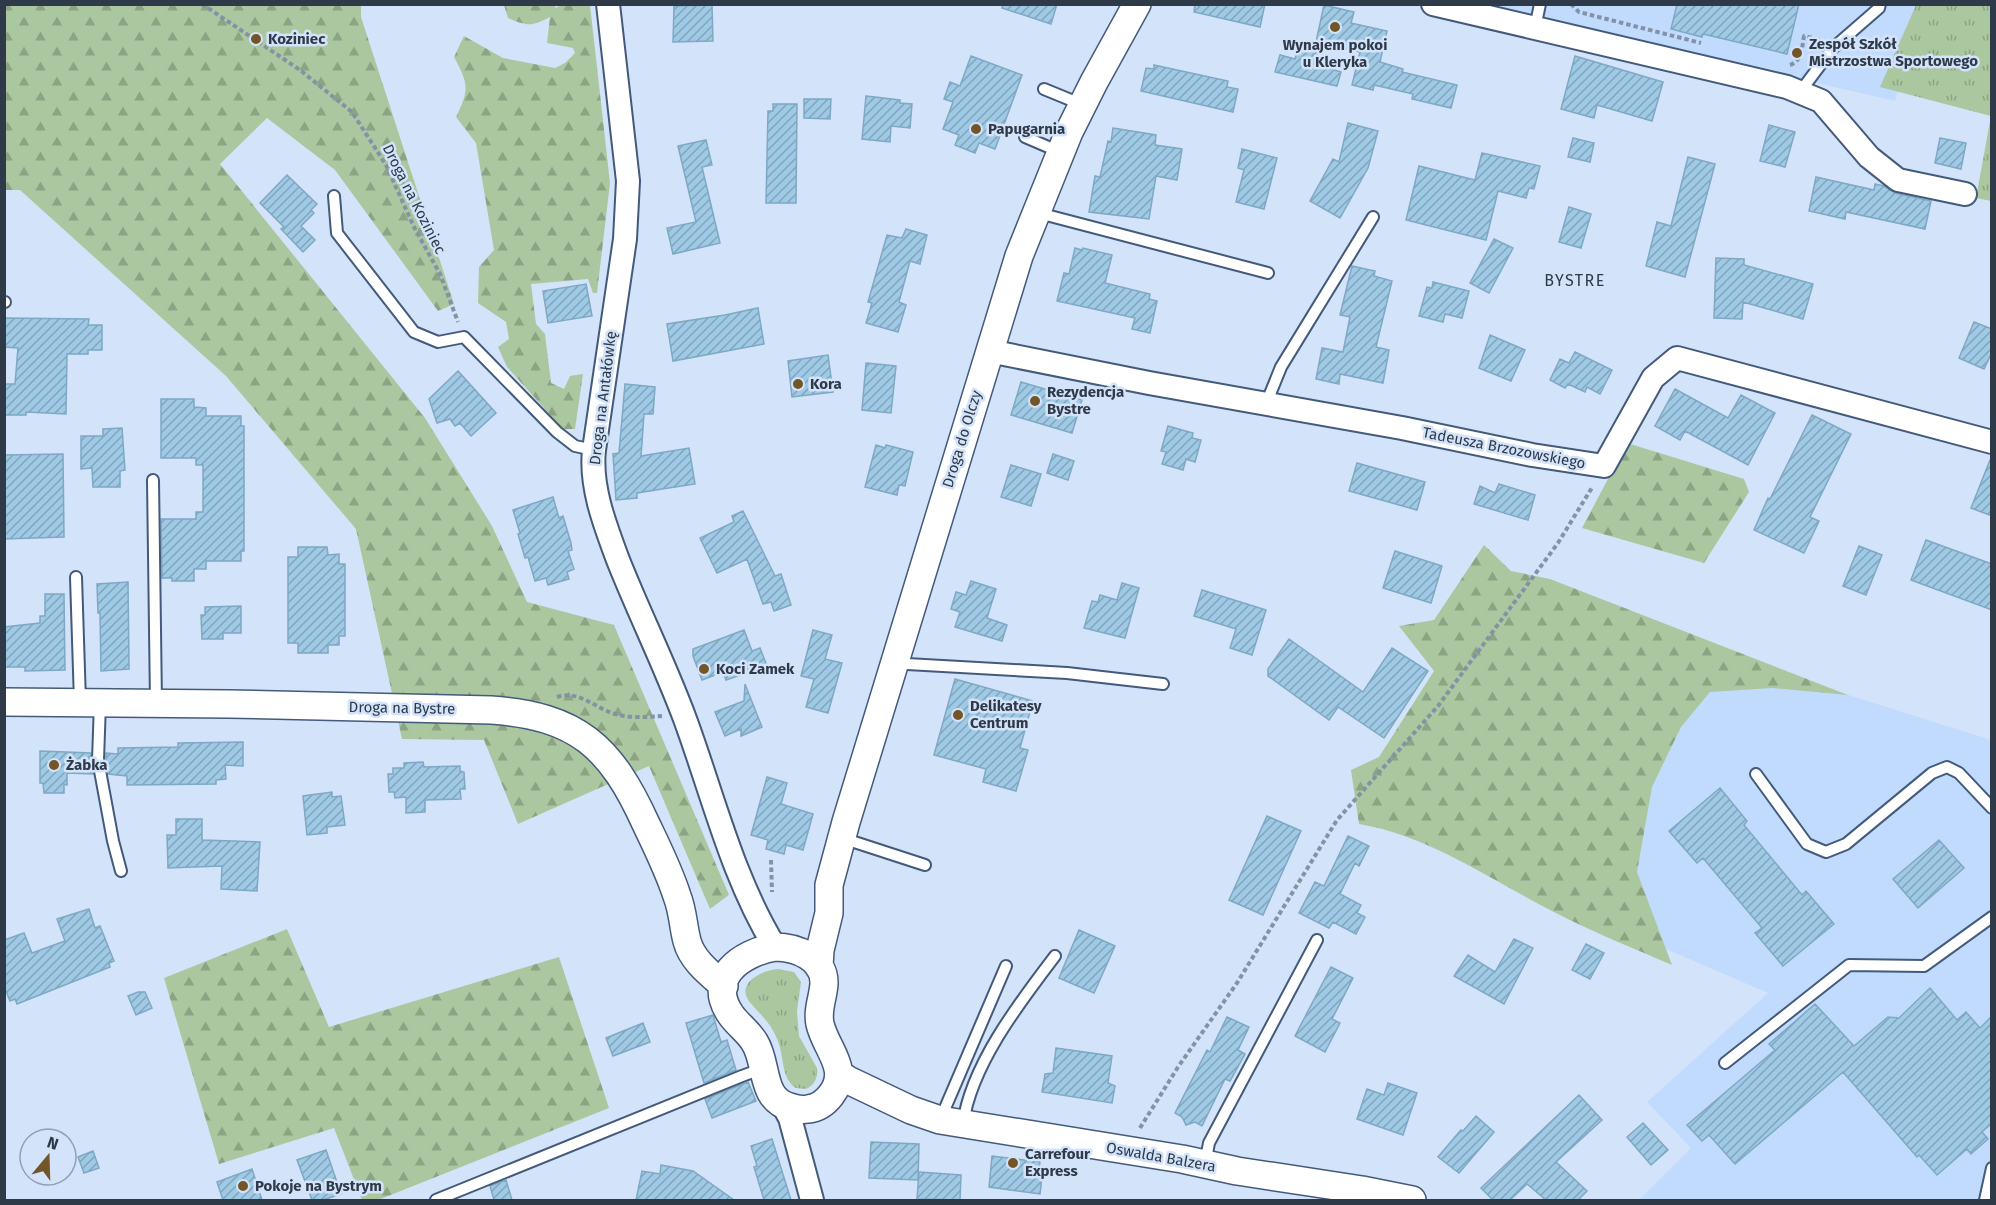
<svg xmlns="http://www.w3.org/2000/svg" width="1996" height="1205" viewBox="0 0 1996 1205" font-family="'Fira Sans',sans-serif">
<defs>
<pattern id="grass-tufts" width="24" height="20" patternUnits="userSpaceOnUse" patternTransform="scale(1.5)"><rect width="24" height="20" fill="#abc7a0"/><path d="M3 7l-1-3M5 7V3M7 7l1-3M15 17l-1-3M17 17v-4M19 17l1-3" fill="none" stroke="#8ca384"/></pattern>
<pattern id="forest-firs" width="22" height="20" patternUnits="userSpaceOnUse" patternTransform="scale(1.5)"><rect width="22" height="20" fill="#abc7a0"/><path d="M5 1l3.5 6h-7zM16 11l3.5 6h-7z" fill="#8ca384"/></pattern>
<pattern id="building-hatch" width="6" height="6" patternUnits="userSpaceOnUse" patternTransform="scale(1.5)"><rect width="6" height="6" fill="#9fcae6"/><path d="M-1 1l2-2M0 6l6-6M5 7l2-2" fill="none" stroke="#82a5bc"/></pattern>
</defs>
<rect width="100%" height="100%" fill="#d3e3fa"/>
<path fill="#c1dbfe" d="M1479 5H1921L1895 101Z
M1715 653 1991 740V1200H1639L1691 1148 1647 1102 1768 993 1474 866Z"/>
<path fill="url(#grass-tufts)" d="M1916 5H1991V201L1976 198 1991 116 1880 87Z
M778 969 794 972 801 982 797 1011 799 1036 817 1068C818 1077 815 1085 806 1089L796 1088C781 1079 784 1056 778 1041 775 1033 769 1023 763 1017 753 1005 736 994 752 979 760 973 768 970 778 969Z"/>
<path fill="url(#forest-firs)" d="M4 5H361V17L454 304 438 311 335 170 267 118 220 164 425 418 492 526 527 602 614 625 729 895 710 909 649 766 518 824 484 740 402 739 356 529 226 376 20 190H5Z
M504 5H555V8L562 5H590L610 183 597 293H593L588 279 531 284 536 324 545 334 551 383 564 389 570 376 583 374 575 429H563L507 367 498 347 509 339 506 322 478 303 479 267 494 250 476 143 456 117C470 89 468 83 454 57L464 36 503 58 555 68 565 63 575 53 573 48 547 43 550 17C531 27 527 26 508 18Z
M1627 443 1744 479 1749 492 1704 563 1582 528Z
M1484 545 1511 571 1550 579 1848 695 1772 688 1710 692 1681 727 1652 787 1637 872 1672 965C1633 948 1592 932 1554 912 1491 880 1430 836 1359 824L1351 770 1379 757 1434 671 1399 626 1434 620Z
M287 929 329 1027 559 957 609 1108 378 1200H362L334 1128 219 1164 164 978Z"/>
<path fill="url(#building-hatch)" stroke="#7ea8c3" stroke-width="1.5" d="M1003 4H1057L1051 24 1002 8Z
M1195 4H1265L1260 27 1194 12Z
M1677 4H1799L1787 54 1703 34 1702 37 1671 29Z
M712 5 713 41 673 42 674 6Z
M1324 5 1354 12 1351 23 1387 31 1380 62 1403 69 1402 72 1457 85 1451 108 1412 99 1413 94 1374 85 1373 90 1352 85 1360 52 1316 42Z
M1300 41 1323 48 1318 65 1341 72 1337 86 1275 72 1280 55 1295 59Z
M971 56 1022 75 995 149 979 143 975 153 955 145 959 135 943 129 953 102 944 99 950 82 960 86Z
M1575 56 1663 82 1652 121 1597 105 1594 118 1561 109Z
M1154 65 1228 81 1227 87 1238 89 1233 112 1141 91 1146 68 1154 69Z
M866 96 900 100V103L912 104 910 128 891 126 890 142 862 139Z
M804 99H831L830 119 804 118Z
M773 104H797L796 203H766L768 111H773Z
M1348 123 1378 131 1368 168 1340 218 1310 201 1333 159 1339 162Z
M1769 125 1795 132 1785 167 1760 161Z
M1113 128 1156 135 1155 145 1182 149 1177 180 1156 176 1149 219 1089 212 1095 176 1100 177 1108 141 1111 142Z
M1573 138 1594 143 1590 162 1568 157Z
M1940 138 1966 143 1961 169 1935 163Z
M706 140 712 165 702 167 720 243 673 254 667 228 696 222 678 146Z
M1242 149 1277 158 1264 209 1236 202 1244 170 1238 168Z
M1482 153 1540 166 1534 189 1529 188 1526 198 1498 191 1486 240 1406 220 1419 166 1475 180Z
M1688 157 1715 164 1685 277 1646 266 1657 222 1671 226Z
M287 175 317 204 311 210 314 213 301 226 315 240 303 252 281 229 284 227 260 203Z
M1816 177 1874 190 1875 184 1884 186 1895 193 1931 201 1925 229 1846 212 1845 219 1809 211Z
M1569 207 1591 214 1581 248 1559 242Z
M906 229 927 235 920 264 910 261 899 302 906 305 898 332 866 323 872 303 868 302 887 235 902 238Z
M1494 239 1513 248 1489 293 1470 283Z
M1075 248 1082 250 1083 248 1112 255 1105 283 1150 294 1149 299 1157 301 1150 333 1132 329 1135 318 1057 301 1064 273 1069 274Z
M1716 258 1744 259V265L1813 284 1803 319 1743 302 1742 319 1714 318Z
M1352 266 1375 271 1374 276 1392 281 1376 347 1389 350 1383 383 1340 374 1339 384 1316 379 1322 348 1343 352 1350 317 1340 315Z
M1433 282 1469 291 1462 318 1445 314 1443 322 1419 316 1427 287 1432 288Z
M586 284 592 316 548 323 543 291Z
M758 308 764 344 673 361 667 324 725 315Z
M4 318 89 319 88 325H102V350H88V354H67L66 414 26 412V415H4V384H15L18 348 4 347Z
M1974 322 1992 329V352L1984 369 1959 358Z
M1490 335 1525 350 1511 381 1479 368Z
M1575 352 1612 370 1600 394 1587 387 1585 392 1568 384 1565 388 1550 380 1560 359 1569 363Z
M828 355 833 392 792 397 788 361Z
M866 363 896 366 891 413 862 410Z
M458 371 496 413 471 436 460 423 455 426 450 419 437 423 429 399Z
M1021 382 1082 400 1072 433 1011 415Z
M625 384 655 387 653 414H644L641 456 689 448 695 484 637 493V498L616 500 613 454 619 453Z
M1675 389 1728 418 1741 395 1775 413 1748 465 1685 431 1680 440 1655 426Z
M161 399H194V407L206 408V416H241V426H244V551H241V561H206V569H194V581H172V578H162L161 519H196V512H203V465H196V458H161Z
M1812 415 1851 434 1810 517 1819 521 1804 553 1754 530 1768 498 1770 499Z
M1168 426 1193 433 1192 438 1201 440 1195 462 1186 459 1183 470 1162 464 1166 452 1161 451Z
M122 428 125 470 120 471V487H93L92 468 81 469V436H103V429Z
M876 445 885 448 886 445 913 452 905 486 899 485 897 495 865 487Z
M63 454 64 537 4 539V455Z
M1053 454 1074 461 1068 480 1047 473Z
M1990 460H1992V516L1971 508Z
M1357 463 1425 482 1417 510 1349 491Z
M1011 465 1041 474 1031 506 1001 497Z
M1499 484 1535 495 1528 520 1474 504 1480 486 1495 493Z
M553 497 559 518 563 516 571 543 572 550 568 551 574 569 567 572 569 579 548 585 546 578 535 581 528 557 525 558 518 534 520 533 513 510Z
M743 511 775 576 781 574 791 605 774 611 771 602 763 604 747 559 717 573 700 538 734 522 732 516Z
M1926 540 1992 564V610L1911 580Z
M1859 546 1882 555 1866 595 1843 586Z
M298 547H327L328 555 339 554V564H345V636H339V645H328V653H298V643H288V557H298Z
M1395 551 1442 566 1431 603 1383 588Z
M971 581 996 589 987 618 1007 625 1002 641 955 627 960 612 951 609 956 592 966 595Z
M128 582 129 669 101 671 100 613H98L97 584Z
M1122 583 1139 588 1125 638 1084 628 1092 601 1098 602 1100 595 1117 600Z
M1202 590 1266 610 1252 655 1230 648 1236 629 1194 616Z
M45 594H64L65 670 25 671V667H4V627L40 623V616H45Z
M241 606V633H223V639H202L201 615H205V607Z
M744 630 752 651 760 648 767 666 726 680 723 672 702 680 693 656V649Z
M813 630 832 635 825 659 842 663 828 713 806 707 814 679 801 676Z
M1289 639 1363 692 1392 648 1428 671 1384 738 1338 707 1329 720 1268 676V669Z
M955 679 1033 701 1020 748 1028 750 1016 791 983 782 986 769 934 755Z
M745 684 762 727 741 736V729L725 736 715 712 744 701Z
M243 742V766L225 765 226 779 216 780V784L127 785V776L108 774 106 759V753L118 754V748L178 747V743Z
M40 751 91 753 93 774 67 773V785L64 784V793H44L43 783H40Z
M423 762 424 767 460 766V771L464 772 465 789H460L461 799 425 800V812L406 813V797L395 798 394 792H389L388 774H393V768H404V763Z
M767 777 787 783 781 804 813 814 803 850 786 845 784 854 766 849 768 840 751 835Z
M1720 788 1747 821 1744 825 1802 895 1806 891 1834 924 1783 966 1755 933 1762 928 1703 858 1697 863 1669 831Z
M332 792V797L341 796 345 825 327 827V833L307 835 303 796Z
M1267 816 1301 831 1263 915 1229 900Z
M176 819H202V840L260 842 257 891 221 889 222 866 168 868 167 835H176Z
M1348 836 1369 846 1359 866 1355 863 1340 894 1361 905 1357 913 1365 917 1356 934 1333 922 1329 928 1299 913 1315 882 1324 886Z
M1939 840 1964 868 1918 908 1893 879Z
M89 909 95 928 100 926 114 961 109 963 110 967 17 1004 15 999 10 1001 4 986V940L24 933 32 953 65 941 57 919Z
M1079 930 1115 946 1094 993 1059 978Z
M1514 939 1533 948 1504 1004 1454 976 1468 955 1495 972Z
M1586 944 1604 953 1590 979 1572 970Z
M1331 967 1353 978 1332 1019 1340 1023 1325 1052 1295 1036Z
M1930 988 1957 1020 1966 1012 1980 1028 1992 1016V1123L1982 1132 1988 1139 1971 1154 1967 1149 1937 1175 1919 1155 1917 1157 1843 1072 1735 1164 1709 1135 1702 1141 1687 1125 1775 1050 1769 1044 1815 1004 1854 1046 1888 1017 1899 1018Z
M138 992H145L152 1008 136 1015 128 996Z
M713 1015 721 1042 727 1040 736 1070 704 1083 686 1023Z
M1227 1017 1249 1027 1238 1050 1245 1054 1230 1081 1225 1079 1202 1126 1195 1122 1186 1125 1182 1117 1175 1113 1207 1050 1210 1052Z
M643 1023 650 1042 613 1056 606 1038Z
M1056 1048 1112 1056 1108 1083 1115 1086 1112 1103 1042 1092 1045 1074 1053 1073Z
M748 1082 756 1101 712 1118 705 1099Z
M1388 1083 1417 1093 1403 1135 1357 1119 1367 1089 1384 1095Z
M1579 1095 1602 1120 1556 1162 1587 1191 1578 1200H1546L1527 1184 1510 1200H1493L1481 1188Z
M1476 1116 1494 1132 1459 1173 1438 1157 1461 1130 1463 1131Z
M1643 1123 1668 1150 1651 1165 1627 1137Z
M772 1139 791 1200H764L754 1167 757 1166 751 1146Z
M871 1142 919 1144 918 1180 869 1178Z
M326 1150 341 1194 323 1200H312L297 1160Z
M93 1151 99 1168 84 1173 78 1157Z
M992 1156 1040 1162 1038 1177H1042L1040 1194 989 1187Z
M661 1165 693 1171 734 1200H636L642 1171 660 1174Z
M252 1169 262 1200H223L217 1182Z
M919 1172 961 1175 960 1200 917 1199Z
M506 1180 512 1200H494L490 1186Z"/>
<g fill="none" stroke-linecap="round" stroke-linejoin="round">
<g stroke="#435a7b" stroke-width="14">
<path id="service" d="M1535 28 1540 4
M1044 89 1083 105
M1800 92 1833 48 1879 8 1880 4
M1025 137 1060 152
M334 196 337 233 414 332 438 342 464 337 557 432 575 446 594 450
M1037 210 1050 216 1268 273
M4 302H5
M1266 404 1281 367 1373 217
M153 480 156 703
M76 577 80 702
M894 661 907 664 1067 673 1163 684
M100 703 98 760 113 841 121 871
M1756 774 1807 844 1826 852 1846 844 1932 773 1947 767 1959 773 1992 808
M842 838 925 865
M1725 1063 1849 965 1924 966 1992 917
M940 1120 1006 966
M963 1124C971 1065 1020 1002 1055 956
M1205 1164 1209 1143 1317 940
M436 1200 742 1076 764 1068
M1985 1200 1992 1168"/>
</g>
<g stroke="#435a7b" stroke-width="26">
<path id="minor" d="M608 4 628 181 625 239 594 450C590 487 605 525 618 560 639 613 665 665 685 719 713 795 732 877 775 947
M1433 4 1787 87 1821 101 1869 157 1898 180 1965 194
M989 351 1149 383 1402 428 1532 455 1604 466 1653 378 1677 358 1992 442
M783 1105 790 1118 812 1200"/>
</g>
<g stroke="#435a7b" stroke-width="30">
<path id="tertiary" d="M4 702 229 704 491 710C578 716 611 747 646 824 657 847 669 871 677 896 683 911 683 926 687 941 692 960 709 973 724 986
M775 947C796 947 825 958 824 984 823 998 817 1010 820 1024 826 1050 851 1069 831 1095 825 1103 817 1108 808 1109 802 1110 795 1109 790 1107 760 1099 768 1064 755 1043 749 1032 738 1025 731 1015 705 978 741 953 775 947Z
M819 967 820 950 829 913V885L846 822 1019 256 1069 132 1094 82 1137 4
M839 1074 848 1080 911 1110 940 1120 1182 1159 1237 1171 1362 1190 1412 1200"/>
</g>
<path stroke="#8492a5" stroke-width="4" stroke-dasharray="4.5 3" stroke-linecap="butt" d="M202 4 300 70 352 112 386 165 414 227 440 274 458 322
M1571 4 1579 12 1701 43
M1790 65C1802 61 1802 47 1804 36L1821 40
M557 697C580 689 598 711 619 715 632 718 648 717 662 716
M771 860 772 892
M1140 1128 1178 1067 1237 983 1337 820 1438 706 1558 543 1593 486"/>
<use href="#service" stroke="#fff" stroke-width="10"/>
<use href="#minor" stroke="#fff" stroke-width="22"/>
<use href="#tertiary" stroke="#fff" stroke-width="27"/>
</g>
<g fill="#725629" stroke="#d3e3fa" stroke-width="2">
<circle cx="1335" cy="27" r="6"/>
<circle cx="256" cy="39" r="6"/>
<circle cx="1797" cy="53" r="6"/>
<circle cx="976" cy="129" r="6"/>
<circle cx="798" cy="384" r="6"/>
<circle cx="1035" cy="401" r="6"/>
<circle cx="704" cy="669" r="6"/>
<circle cx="958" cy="715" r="6"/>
<circle cx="54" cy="765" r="6"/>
<circle cx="1013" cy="1163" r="6"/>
<circle cx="243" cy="1186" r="6"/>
</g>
<g text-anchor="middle" stroke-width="5" stroke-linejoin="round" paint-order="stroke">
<g font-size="15" font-weight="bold" fill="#2f3a49" stroke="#d3e3fa" text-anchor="start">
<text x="268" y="44">Koziniec</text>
<text x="1809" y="49">Zespół Szkół<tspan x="1809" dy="17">Mistrzostwa Sportowego</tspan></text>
<text x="1335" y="50" text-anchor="middle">Wynajem pokoi<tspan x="1335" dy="17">u Kleryka</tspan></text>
<text x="988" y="134">Papugarnia</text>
<text x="810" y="389">Kora</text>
<text x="1047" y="397">Rezydencja<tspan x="1047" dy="17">Bystre</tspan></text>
<text x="716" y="674">Koci Zamek</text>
<text x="970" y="711">Delikatesy<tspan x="970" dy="17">Centrum</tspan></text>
<text x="66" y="770">Żabka</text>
<text x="1025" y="1159">Carrefour<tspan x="1025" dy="17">Express</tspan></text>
<text x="255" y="1191">Pokoje na Bystrym</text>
</g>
<g font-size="15" fill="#2f3a49" stroke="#d3e3fa">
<text transform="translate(414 199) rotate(63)" y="5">Droga na Koziniec</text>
<text transform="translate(603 398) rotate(-83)" y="5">Droga na Antałówkę</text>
<text transform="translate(962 439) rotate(-73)" y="5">Droga do Olczy</text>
<text transform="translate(1504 448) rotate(11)" y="5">Tadeusza Brzozowskiego</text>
<text transform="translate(402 708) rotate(1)" y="5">Droga na Bystre</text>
<text transform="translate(1161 1157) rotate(10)" y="5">Oswalda Balzera</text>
</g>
<g font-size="16" letter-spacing="1.5" fill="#2f3a49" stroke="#d3e3fa">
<text x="1575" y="286">BYSTRE</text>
</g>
</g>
<rect width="1996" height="1205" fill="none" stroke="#2f3a49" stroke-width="12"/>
<g transform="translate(48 1157) rotate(19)"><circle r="28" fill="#d3e3fa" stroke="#919fb3" stroke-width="1.5"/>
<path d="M0-4.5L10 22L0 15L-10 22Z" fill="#725629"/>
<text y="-9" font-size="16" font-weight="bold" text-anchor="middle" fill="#2f3a49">N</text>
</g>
</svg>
